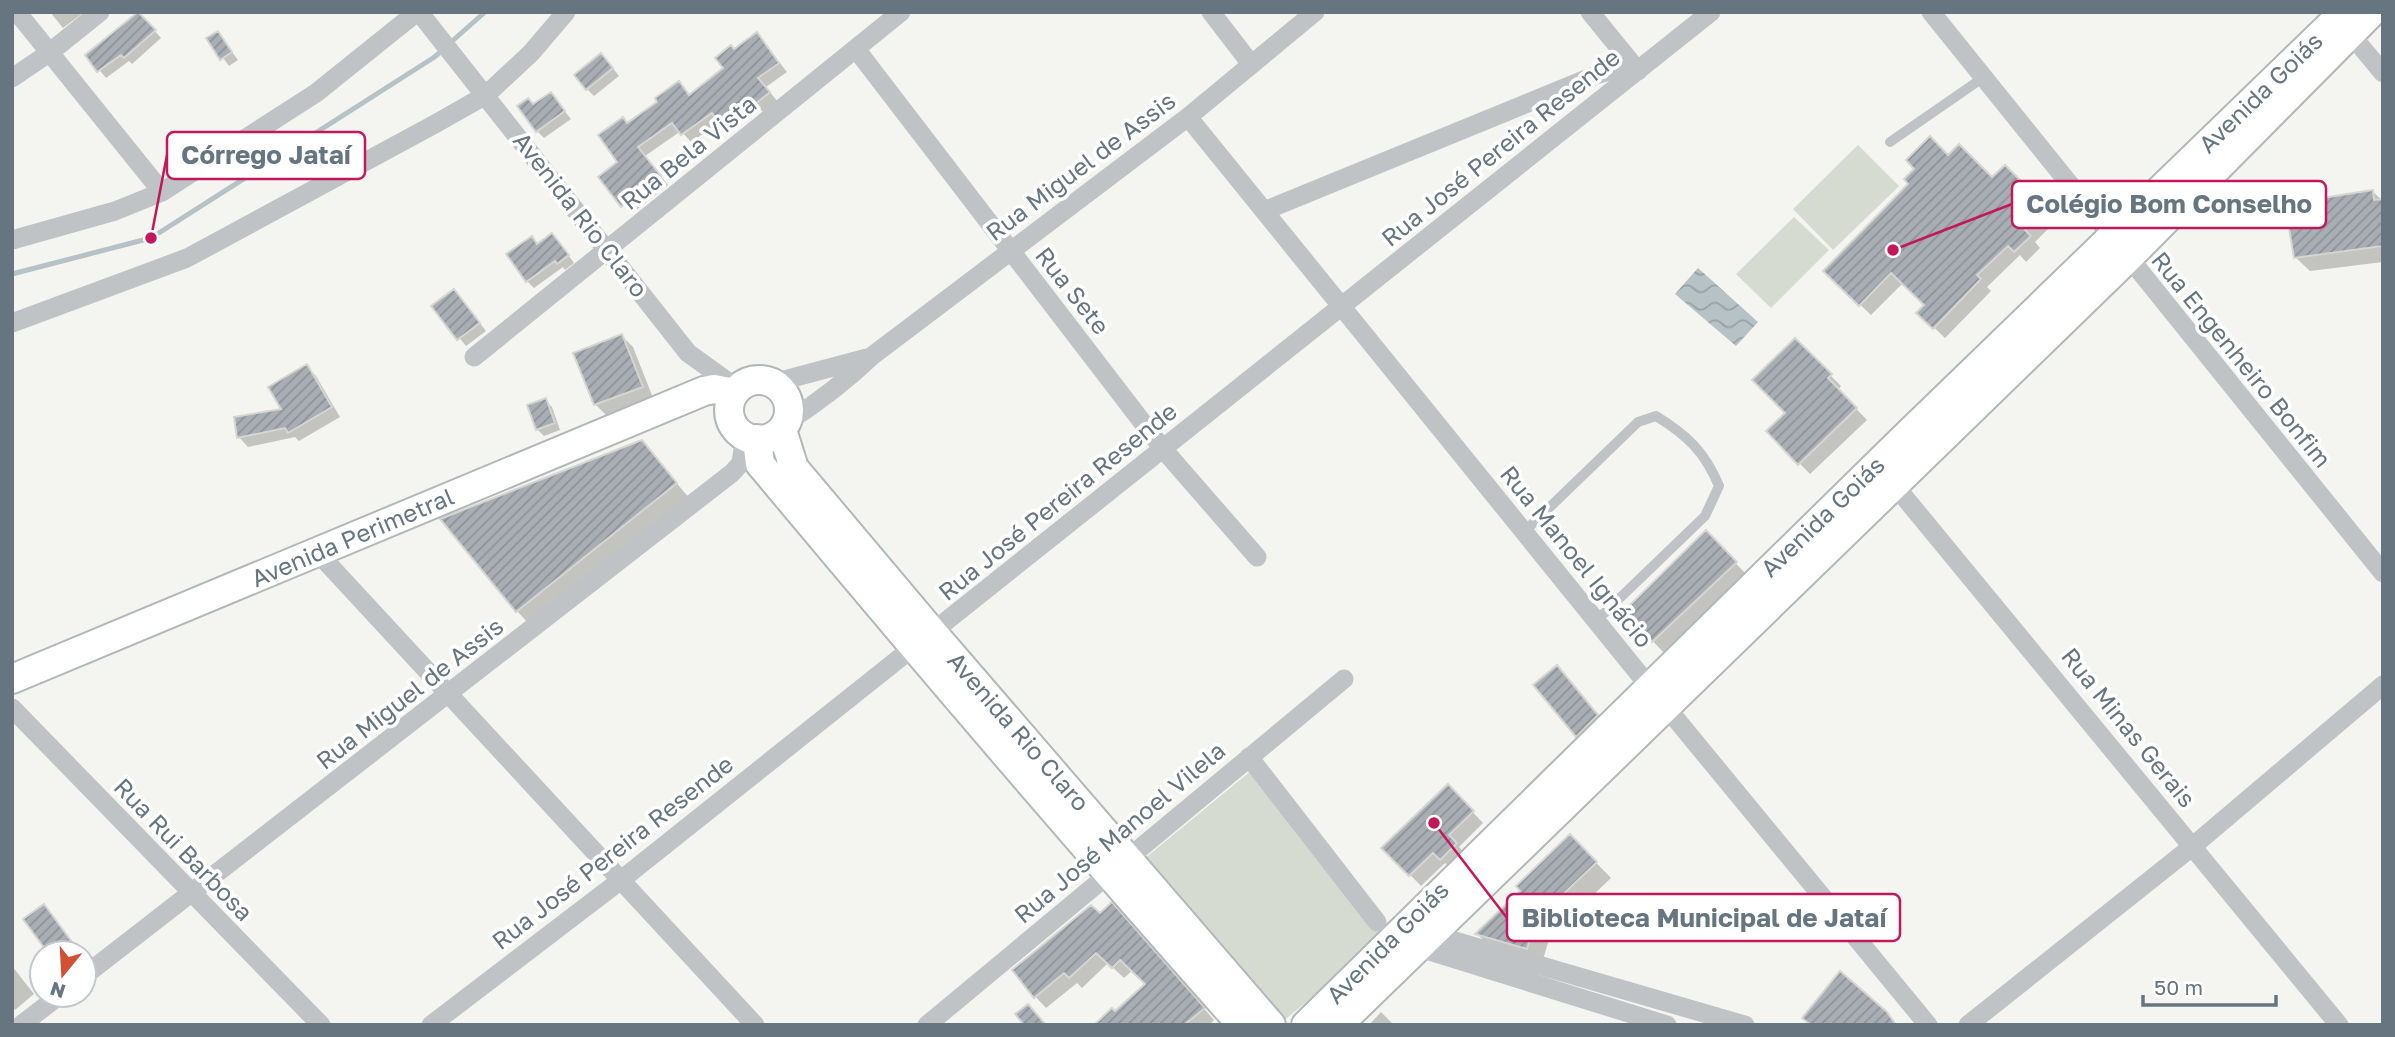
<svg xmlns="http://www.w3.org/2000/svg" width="2395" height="1037" viewBox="0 0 2395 1037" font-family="'Golos Text',sans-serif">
<defs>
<pattern id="water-waves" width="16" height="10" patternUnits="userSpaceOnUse" patternTransform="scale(1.75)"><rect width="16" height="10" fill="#b6c2c5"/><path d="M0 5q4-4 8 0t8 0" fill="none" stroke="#98a2a5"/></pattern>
<pattern id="building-hatch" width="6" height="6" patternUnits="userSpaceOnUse" patternTransform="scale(1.75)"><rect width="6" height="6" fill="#a8aeb3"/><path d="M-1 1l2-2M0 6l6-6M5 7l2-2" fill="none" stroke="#8d9297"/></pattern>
</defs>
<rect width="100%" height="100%" fill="#f4f4f1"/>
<path fill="#d6dbd2" d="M1858 145 1899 186 1833 250 1793 209Z
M1794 217 1829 250 1771 308 1736 274Z
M1252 770 1389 933 1281 1023 1144 859Z"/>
<path fill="url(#water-waves)" d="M1698 268 1758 322 1736 346 1675 294Z"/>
<path fill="#0003" d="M50 12H83V13L63 28Z
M146 21 161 38 132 64 129 61 106 78 87 55Z
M218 33 238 60 229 66 209 39Z
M757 34 787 72 766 87 777 101 763 112 759 108 730 131 720 122 691 142 681 131 645 156 668 185 631 214 600 178 620 162 628 124 660 102 679 84 690 96 725 68 734 51Z
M608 62 619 76 594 96 587 89Z
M551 94 571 119 544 138 537 131 534 106Z
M1948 157 1992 179 2005 167 2057 220 2035 242 2040 248 2026 262 2020 255 1987 287 1991 291 1945 338 1919 313 1926 305 1903 283 1871 315 1825 271Z
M2372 191 2383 201V262L2310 271 2295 257Z
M532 238 538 245 559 242 574 263 565 270 563 267 534 288 527 281Z
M460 298 486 331 466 346 434 307Z
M622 336 633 347 653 398 606 415 595 404Z
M1795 340 1841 386 1838 390 1867 420 1810 474 1768 431 1788 413Z
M306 366 316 376 340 417 299 441 295 437 248 447 239 437 284 411Z
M545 400 552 407 560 430 544 436 537 429Z
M642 442 690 499 531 626 517 611Z
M1706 533 1750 578 1667 656 1625 612Z
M1568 679 1608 727 1588 746 1577 736Z
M1448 786 1483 823 1459 847 1466 855 1452 869 1445 863 1421 886 1384 848Z
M1570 836 1611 878 1550 936 1542 963 1492 948 1477 934 1523 891Z
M44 906 54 917 81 953H50Z
M1100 916H1123L1214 1020 1211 1023 1212 1025H1097L1115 1013 1147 984 1133 970 1124 978 1108 963 1082 988 1077 983 1046 1008 1035 996Z
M12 966 34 994 15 1010 12 1007Z
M1381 1012 1394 1025H1369Z"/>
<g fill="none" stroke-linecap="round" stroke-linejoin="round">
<path stroke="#b6c2c5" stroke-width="5" d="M450 43 485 12
M12 274 151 238 433 58 443 50"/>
</g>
<path fill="url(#building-hatch)" stroke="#d5d5d3" stroke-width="2" d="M138 12 156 30 124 58 121 55 97 72 85 55Z
M218 31 232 52 220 60 206 38Z
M757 32 779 63 758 78 770 92 754 105 750 100 720 124 712 113 681 135 672 123 638 147 661 176 621 207 598 177 617 162 598 135 623 117 627 123 657 102 655 98 679 81 689 95 723 68 715 58 731 45 734 49Z
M601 53 613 68 586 90 574 75Z
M551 92 565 111 536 132 517 106 528 98 533 104Z
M1930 136 1948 155 1959 144 1992 177 2005 165 2048 208 2025 230 2031 236 2014 252 2008 246 1977 275 1981 279 1933 329 1916 313 1924 305 1891 273 1859 306 1823 271 1908 184 1904 179 1914 169 1906 160Z
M2373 190 2374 200 2383 199V246L2294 258 2285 204Z
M552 233 569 255 557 264 555 261 526 282 506 254 532 236 537 244Z
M454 289 480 323 457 340 431 306Z
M622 334 643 387 594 405 573 353Z
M1795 338 1832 374 1828 378 1857 408 1798 465 1766 431 1785 413 1752 380Z
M307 364 332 407 288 433 285 428 237 438 234 417 281 409 268 387Z
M546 398 555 423 536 430 527 405Z
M642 440 677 483 516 612 440 519Z
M1706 530 1737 562 1652 642 1623 612Z
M1557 665 1598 715 1576 737 1533 685Z
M1448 784 1474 811 1449 835 1457 843 1440 860 1433 853 1409 876 1381 848Z
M1570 834 1597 862 1535 921 1527 949 1475 934 1520 891 1516 886Z
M1112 902 1205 1008 1184 1025H1094L1112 1008 1115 1011 1145 984 1120 960 1112 968 1096 953 1069 978 1064 973 1034 998 1012 970 1091 905 1100 913Z
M44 904 80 953H48L23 919Z
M1840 971 1887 1012 1896 1025H1811L1802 1018Z
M1028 1004 1046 1025H1024L1015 1014Z"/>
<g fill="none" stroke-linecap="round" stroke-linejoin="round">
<g stroke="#b2b7ba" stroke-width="32">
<path id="secondary" d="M729 410a30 30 0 1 1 60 0a30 30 0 1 1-60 0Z
M782 430 794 468 933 633 1271 1025
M757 439 760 464 766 471C922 658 1080 843 1242 1025
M12 679 704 391 714 389 734 393
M1306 1025 1903 439 2344 12
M1338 1025 2128 258 2372 12"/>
</g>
<path stroke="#c0c3c6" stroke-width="10" d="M1890 142 1984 77
M1524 532 1638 422 1656 416C1687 435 1705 452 1719 486L1705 516 1596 621"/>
<path stroke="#c0c3c6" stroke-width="19" d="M17 12 162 192
M419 12 688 353 738 389
M1211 12 1251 64
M1590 12 1638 71
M1931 12 2383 573
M2343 25 2383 73
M856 49 1163 449 1257 557
M12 78 49 53 100 12
M1188 117 1657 696 1928 1025
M1264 211 1596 75 1613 70 1638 71
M12 240 115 211 162 192 316 93 417 12
M12 323 187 258 435 124 486 95 531 53 566 12
M474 357 901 12
M773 383 867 358
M786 423C817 403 845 382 872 356L1188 117 1315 12
M1887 476 2339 1025
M318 553 755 1025
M12 708 321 1025
M1249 757 1377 922
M1424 932 1745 1025
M1410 945 1667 1025
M84 976 732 473 741 463 745 436
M21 1025 60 995
M431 1025 621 880 1711 12
M927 1025 1344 679
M1968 1025 2193 846 2383 685"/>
<use href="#secondary" stroke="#fff" stroke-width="28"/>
</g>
<g text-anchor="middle" stroke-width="7" stroke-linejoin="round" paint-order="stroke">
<g font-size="24" fill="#66757f" stroke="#fff">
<text transform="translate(2261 93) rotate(-44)" y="8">Avenida Goiás</text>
<text transform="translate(1501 148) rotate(-39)" y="8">Rua José Pereira Resende</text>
<text transform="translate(689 153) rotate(-39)" y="8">Rua Bela Vista</text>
<text transform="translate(1081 167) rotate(-37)" y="8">Rua Miguel de Assis</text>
<text transform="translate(580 215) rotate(52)" y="8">Avenida Rio Claro</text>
<text transform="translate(1072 291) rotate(52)" y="8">Rua Sete</text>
<text transform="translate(2241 360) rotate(51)" y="8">Rua Engenheiro Bonfim</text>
<text transform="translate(1058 502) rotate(-39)" y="8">Rua José Pereira Resende</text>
<text transform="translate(1823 517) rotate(-44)" y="8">Avenida Goiás</text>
<text transform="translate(353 538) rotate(-23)" y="8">Avenida Perimetral</text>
<text transform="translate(1576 557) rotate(51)" y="8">Rua Manoel Ignácio</text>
<text transform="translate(410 694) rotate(-38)" y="8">Rua Miguel de Assis</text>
<text transform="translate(2128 728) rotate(51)" y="8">Rua Minas Gerais</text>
<text transform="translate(1018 732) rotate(49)" y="8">Avenida Rio Claro</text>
<text transform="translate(1120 833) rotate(-40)" y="8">Rua José Manoel Vilela</text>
<text transform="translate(183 850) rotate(46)" y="8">Rua Rui Barbosa</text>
<text transform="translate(613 853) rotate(-38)" y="8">Rua José Pereira Resende</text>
<text transform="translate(1388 943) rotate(-45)" y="8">Avenida Goiás</text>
</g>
</g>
<path fill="none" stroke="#c2185b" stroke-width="2.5" d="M151 238L167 155M1893 250L2012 204M1434 823L1507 918"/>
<g fill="#c2185b" stroke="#fff" stroke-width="2.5">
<circle cx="151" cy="238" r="7"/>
<circle cx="1893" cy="250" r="7"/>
<circle cx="1434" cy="823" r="7"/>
</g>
<g fill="#fff" stroke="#c2185b" stroke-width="2.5">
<rect x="167" y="132" width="198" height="47" rx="7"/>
<rect x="2012" y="181" width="314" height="47" rx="7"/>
<rect x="1507" y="894" width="393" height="47" rx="7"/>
</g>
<g font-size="26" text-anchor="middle" font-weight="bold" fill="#66757f">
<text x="266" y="164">Córrego Jataí</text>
<text x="2169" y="213">Colégio Bom Conselho</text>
<text x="1704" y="927">Biblioteca Municipal de Jataí</text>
</g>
<rect width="2395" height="1037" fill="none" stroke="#66757f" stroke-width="28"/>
<g transform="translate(63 974) rotate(198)"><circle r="33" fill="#ffffff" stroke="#c2c8cc" stroke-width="2"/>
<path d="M0-5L12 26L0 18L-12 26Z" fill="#d25033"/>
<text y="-10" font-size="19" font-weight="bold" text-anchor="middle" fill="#66757f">N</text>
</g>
<path d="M2143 995v10h133v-10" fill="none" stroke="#66757f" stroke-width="3.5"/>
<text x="2154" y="995" font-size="21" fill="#66757f" stroke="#ffffff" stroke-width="5" paint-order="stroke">50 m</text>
</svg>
